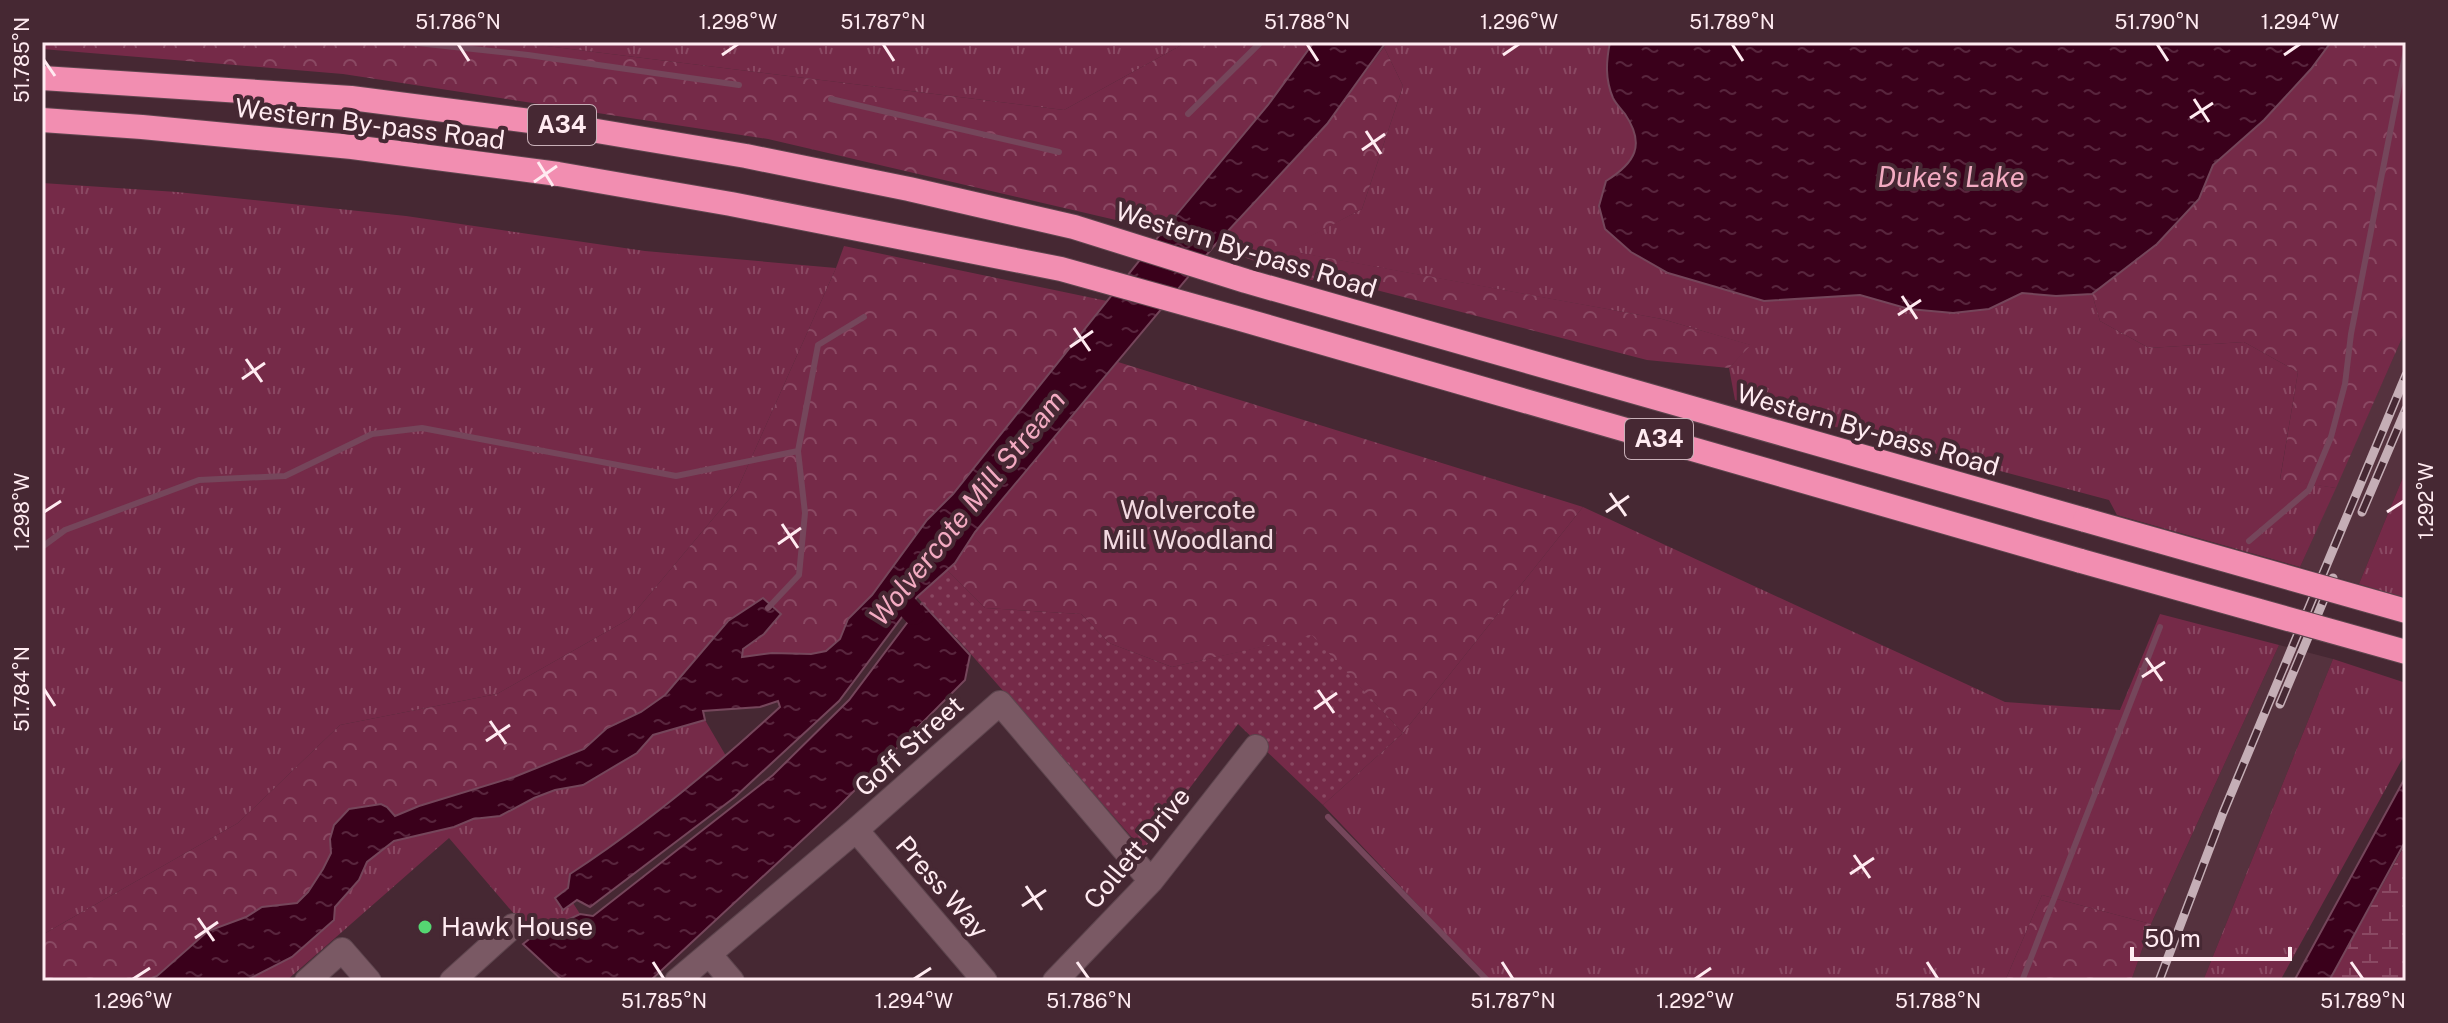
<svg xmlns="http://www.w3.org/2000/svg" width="2448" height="1023" viewBox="0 0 2448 1023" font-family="'Public Sans',sans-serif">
<defs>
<pattern id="grass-tufts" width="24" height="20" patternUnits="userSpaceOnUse" patternTransform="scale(2)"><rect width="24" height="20" fill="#752a48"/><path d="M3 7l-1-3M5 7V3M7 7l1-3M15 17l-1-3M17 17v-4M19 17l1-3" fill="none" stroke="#8a4963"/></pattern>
<pattern id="forest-crowns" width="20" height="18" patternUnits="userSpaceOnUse" patternTransform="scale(2)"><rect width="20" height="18" fill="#752a48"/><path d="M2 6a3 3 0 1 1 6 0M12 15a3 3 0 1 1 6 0" fill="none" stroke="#8a4963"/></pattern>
<pattern id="wetland-marsh" width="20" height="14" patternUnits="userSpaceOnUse" patternTransform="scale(2)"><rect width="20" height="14" fill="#752a48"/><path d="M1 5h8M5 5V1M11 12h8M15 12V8" fill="none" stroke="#8a4963"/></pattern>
<pattern id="park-dots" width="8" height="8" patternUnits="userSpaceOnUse" patternTransform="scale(2)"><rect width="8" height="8" fill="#752a48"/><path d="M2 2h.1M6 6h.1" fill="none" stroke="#8a4963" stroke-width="1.8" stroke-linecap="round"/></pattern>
<pattern id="water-ripples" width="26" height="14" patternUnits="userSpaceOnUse" patternTransform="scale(2)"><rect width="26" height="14" fill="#3a001b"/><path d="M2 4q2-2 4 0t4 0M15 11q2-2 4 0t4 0" fill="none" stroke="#58253d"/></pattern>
</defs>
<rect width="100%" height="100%" fill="#462833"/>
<path fill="#55323e" d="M2406 329V470L2359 584 2300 567Z
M2279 645 2333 659 2203 981H2131L2151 924Z"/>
<path fill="url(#grass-tufts)" d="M514 42H1187L1064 110Z
M1386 42H1610C1606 62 1605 79 1613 98 1616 104 1621 109 1625 114 1646 145 1635 163 1606 181L1722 287 1764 301 1860 295 1909 309H1989L2022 293 2056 296 2092 294 2100 321 2149 348 2244 342 2298 372 2280 479 2336 488 2300 567 2117 515 2109 500 1735 400 1729 368 1750 345 1662 319 1283 250 1362 209 1403 86 1384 47Z
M42 183 177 192 406 216 645 251 836 268 737 490 629 619 497 694 340 725 238 823 42 935Z
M2406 470V598L2359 584Z
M1583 507 2005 702 2120 710 2160 614 2279 645 2151 924 2042 895 2005 981H1490L1323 805 1403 733Z
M2333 659 2406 683V752L2280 981H2203Z
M705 720 726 756 650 818 570 874 563 910 573 903 580 914 533 936 449 838 286 981H245L292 957 334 921 335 907 359 880 367 862 394 841 454 827 473 819 500 816 534 798 555 790 583 785 637 753 653 735Z"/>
<path fill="url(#forest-crowns)" d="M42 42H514L1064 110 1187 42H1314L1268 105 1163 231 768 139 343 74 42 49Z
M2331 42H2406V329L2336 488 2280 480 2298 372 2244 342 2149 348 2100 321 2092 294 2157 243 2199 199 2213 165 2264 120 2311 69Z
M1384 47 1403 86 1362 209 1285 250 1662 319 1751 345 1729 368 1647 360 1357 285 1303 279 1214 246 1327 124Z
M844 246 1107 301 953 494 927 520 872 595 848 619 840 639 826 651 811 654 772 653 742 658 743 649 764 634 780 614 763 598 728 621 665 695 641 712 607 728 584 749 514 777 419 806 394 816 387 807 330 839 331 853 323 869 308 892 296 903 262 907 246 917 208 931 157 976 144 981H42V935L238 823 340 725 497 694 629 619 737 490 836 268Z
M1118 362 1583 507 1403 733 1312 636 1172 667 1109 643 1081 614 985 608 947 570 955 563 975 532Z
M2042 895 2151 924 2131 981H2005Z"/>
<path fill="url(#wetland-marsh)" d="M2406 843V981H2329Z"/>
<path fill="url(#park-dots)" d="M947 570 985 608 1081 614 1109 643 1172 667 1312 635 1403 733 1323 805 1238 724 1143 850 961 643 917 597Z"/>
<path fill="url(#water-ripples)" stroke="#75465b" stroke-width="2" d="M1314 42H1386L1327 124 1214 246 975 532 955 563 917 597 839 701 735 797 590 907 577 900 563 910 555 898 568 888 570 874C645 825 714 768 780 707L778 701 760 707 703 711 705 720 653 735 637 753 583 785 555 790 534 798 500 816 473 819 454 827 394 841 367 862 359 880 335 907 334 920 292 957 245 981H144L157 976 208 931 246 917 262 907 297 903 308 892 323 869 331 853 330 839 334 825 349 809 381 804 387 807 395 816 419 806 514 777 584 749 607 728 641 712 665 695 728 621 763 598 781 614 764 634 743 649 742 657 772 653 811 654 826 651 840 639 848 619 872 595 927 520 953 494 1163 231 1268 105Z
M1610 42H2331L2311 69 2264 120 2213 165 2199 199 2157 244 2092 294 2056 296 2022 293 1989 309 1953 313 1909 309 1860 295 1764 301 1668 273 1631 252 1605 229 1599 206 1606 181C1635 163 1646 145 1625 114 1621 109 1616 104 1613 98 1605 79 1606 62 1610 42Z
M922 603 970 655 965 680 839 806 650 981H563L523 944 533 936 580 914 593 916 773 775 849 700Z
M2406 776V840L2329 981H2294Z"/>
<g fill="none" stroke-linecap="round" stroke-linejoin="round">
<path stroke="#75465b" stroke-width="6" d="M408 42 528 55 739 85
M831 99 1059 152
M1188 114 1261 42
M2249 541 2309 490 2331 437 2345 384 2351 334 2406 50
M42 547 65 530 199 480 285 476 372 434 422 428 676 476 798 451
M768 608 799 575 805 513 798 451 818 345 864 317
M1328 817 1488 981
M2022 981 2160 627"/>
<path stroke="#3a001b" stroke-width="22" d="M897 595 914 614"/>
<g stroke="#5e454e" stroke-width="26">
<path id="minor" d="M856 830 985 981
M709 954 732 981
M307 981 342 950 369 981
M452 981 513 926
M677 981 856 830 1000 703 1151 881
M1055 981 1151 881 1256 747"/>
</g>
<g stroke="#5e454e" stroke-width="26">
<path id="highway" d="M42 78 351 98 561 125 746 156 909 189 1074 227 1246 281 2085 520
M42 120 142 127 352 147 558 174 731 204 1061 269 1237 318 2081 561"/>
</g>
<use href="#minor" stroke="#7a5964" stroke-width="24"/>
<use href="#highway" stroke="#f28eb1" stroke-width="24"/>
<g stroke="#c5aeb6" stroke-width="9">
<path id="rail" d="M2362 512 2406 409
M2280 704 2333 578
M2159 981 2223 813 2406 375"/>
</g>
<use href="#rail" stroke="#462833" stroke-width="6" stroke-dasharray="18" stroke-linecap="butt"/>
<g stroke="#5e454e" stroke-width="26" stroke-linecap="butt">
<path id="highway-bridge" d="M2085 520 2406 611
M2081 561 2406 652"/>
</g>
<use href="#highway-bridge" stroke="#f28eb1" stroke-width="24"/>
</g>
<path fill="none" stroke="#ffebf1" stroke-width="3" d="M458 44 469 61M883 44 894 61M1307 44 1318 61M1732 44 1743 61M2157 44 2168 61M722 55 738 44M1503 55 1519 44M2284 55 2300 44M44 60 55 76M2194 99 2209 122M2190 118 2213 103M1366 131 1381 154M1362 150 1385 134M538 162 553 186M534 182 557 166M1902 296 1917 319M1898 315 1921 300M1074 328 1090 351M1070 347 1093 331M246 359 262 382M242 379 265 363M1610 493 1626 516M44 512 61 501M1606 512 1629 496M2387 512 2404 501M782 524 798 548M778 544 801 528M2146 658 2162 681M2142 677 2165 662M44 689 55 706M1318 690 1334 713M1314 709 1337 693M490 721 506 744M486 741 510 725M1854 855 1870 878M1850 874 1874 858M1026 886 1042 910M1022 906 1046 890M198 918 214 941M195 938 218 922M653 962 664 979M1077 962 1089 979M1502 962 1513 979M1927 962 1938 979M2351 962 2363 979M133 979 150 968M914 979 931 968M1695 979 1711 968"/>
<circle fill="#55d672" stroke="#462833" stroke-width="3" cx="425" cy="927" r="8"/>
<g text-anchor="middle" stroke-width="8" stroke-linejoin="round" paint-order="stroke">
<g fill="#462833" stroke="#c8b0b8" stroke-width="2">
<rect x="528" y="105" width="68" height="40" rx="6"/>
<rect x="1625" y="419" width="68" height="40" rx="6"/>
</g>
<g font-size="24" font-weight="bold" fill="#ffebf1">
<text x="562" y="133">A34</text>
<text x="1659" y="447">A34</text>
</g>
<g font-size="26" fill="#ffebf1" stroke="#462833">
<text transform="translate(370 124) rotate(7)" y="9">Western By-pass Road</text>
<text transform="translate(1246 250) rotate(17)" y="9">Western By-pass Road</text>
<text transform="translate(1868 430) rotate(16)" y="9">Western By-pass Road</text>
<text transform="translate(909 746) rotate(-42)" y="9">Goff Street</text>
<text transform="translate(1137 848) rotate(-50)" y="9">Collett Drive</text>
<text transform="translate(942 887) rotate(49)" y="9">Press Way</text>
</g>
<g font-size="26" fill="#f3dae1" stroke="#462833">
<text x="1188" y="519">Wolvercote<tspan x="1188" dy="30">Mill Woodland</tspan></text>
</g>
<g font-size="26" fill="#ffebf1" stroke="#462833" text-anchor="start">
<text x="441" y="936">Hawk House</text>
</g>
<g font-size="28" font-style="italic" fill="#f3abc2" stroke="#462833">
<text x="1951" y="187">Duke's Lake</text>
<text transform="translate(967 508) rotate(-51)" y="10">Wolvercote Mill Stream</text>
</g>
</g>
<rect width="2448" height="1023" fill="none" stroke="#462833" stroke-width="88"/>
<path d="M2132 947v12h158v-12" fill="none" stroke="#ffebf1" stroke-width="4"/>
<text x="2144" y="947" font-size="24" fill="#ffebf1" stroke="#462833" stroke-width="6" paint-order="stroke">50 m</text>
<rect x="44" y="44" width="2360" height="935" fill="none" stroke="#ffebf1" stroke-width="3"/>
<g font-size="20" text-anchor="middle" fill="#ffebf1">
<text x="458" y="29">51.786°N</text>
<text x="738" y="29">1.298°W</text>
<text x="883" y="29">51.787°N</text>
<text x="1307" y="29">51.788°N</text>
<text x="1519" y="29">1.296°W</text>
<text x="1732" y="29">51.789°N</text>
<text x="2157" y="29">51.790°N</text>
<text x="2300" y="29">1.294°W</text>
<text transform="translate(22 60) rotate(-90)" y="7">51.785°N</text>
<text transform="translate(2426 501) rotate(-90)" y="7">1.292°W</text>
<text transform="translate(22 512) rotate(-90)" y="7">1.298°W</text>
<text transform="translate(22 689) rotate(-90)" y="7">51.784°N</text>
<text x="133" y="1008">1.296°W</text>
<text x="664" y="1008">51.785°N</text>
<text x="914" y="1008">1.294°W</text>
<text x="1089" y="1008">51.786°N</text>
<text x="1513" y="1008">51.787°N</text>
<text x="1695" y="1008">1.292°W</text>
<text x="1938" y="1008">51.788°N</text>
<text x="2363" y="1008">51.789°N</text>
</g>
</svg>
